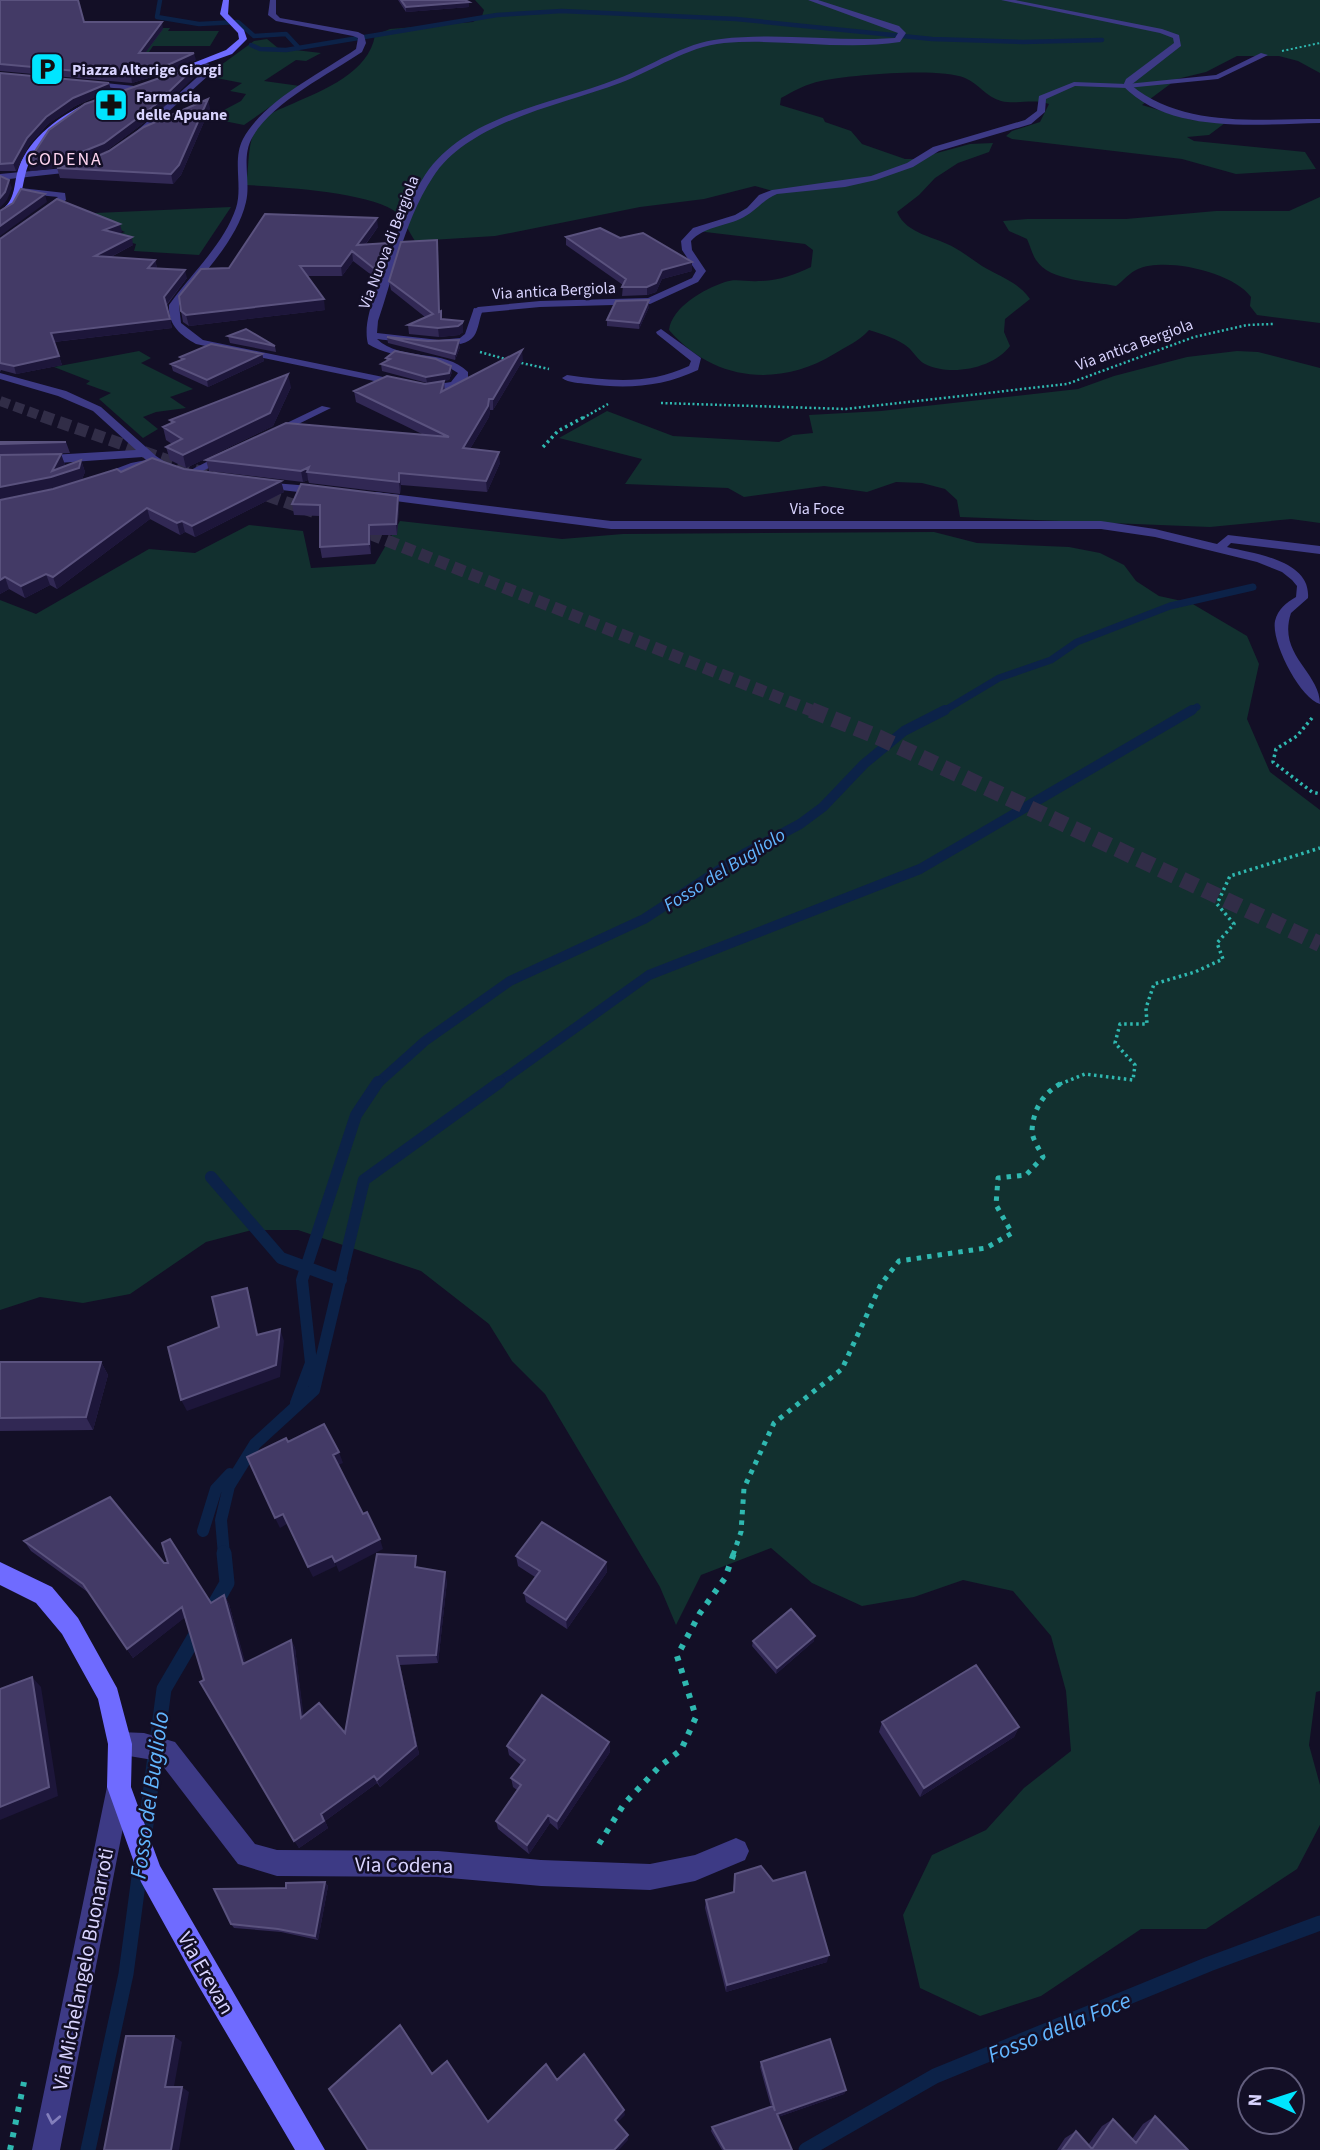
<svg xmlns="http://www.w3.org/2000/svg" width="1320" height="2150" viewBox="0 0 1320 2150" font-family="'Source Sans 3',sans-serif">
<rect width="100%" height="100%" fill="#130f26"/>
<path fill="#12302f" d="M475 0H1320V73L1298 61 1279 56H1237L1206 72 1177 79 1142 105 1192 120 1225 123 1209 135 1187 137 1194 141 1305 152 1316 169 1236 174 1182 159 1012 139 1006 136 1012 131 1040 122 1049 104C1032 98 1018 105 1001 101 986 97 979 84 965 78 939 67 850 75 821 81 806 84 794 91 781 98L780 105 823 118 825 122 851 131 862 144 905 159H915L970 144 993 143 989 152 958 163 935 178 919 195 897 212C907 235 935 236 955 248 964 253 973 260 982 266 1000 277 1017 281 1030 299L1005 319 1004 332 1010 346C994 368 951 377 925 364 919 361 914 353 909 348 897 338 884 335 869 330 858 342 847 346 834 354 778 388 713 381 669 330 672 307 704 289 725 282 735 278 747 282 758 281 778 281 794 275 811 267L813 250 805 244 697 231 734 216 773 191 755 186 704 199 640 207 495 236 415 241C409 232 402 216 393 210 365 192 281 187 246 185 250 164 246 140 260 123 267 113 281 109 292 104 323 90 369 73 375 35L390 29 473 22 482 16 484 10Z
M0 27 170 28 168 31H219L210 46H153L149 52H60Z
M267 39 278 48 321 53 306 61 296 60 264 81 300 86 244 125 209 118 241 101 246 94 230 91 242 83 206 76 254 41Z
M1320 197V323L1257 315 1250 306 1251 297C1233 272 1166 257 1138 269 1130 272 1123 281 1116 286 1093 281 1050 282 1036 260 1032 254 1030 245 1027 239L1009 231 1003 221 1027 219H1126L1216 211H1289Z
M231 207 199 255 134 251 136 244 111 237 125 232 95 220 50 215Z
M139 351 151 358 141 363 193 389 170 397 186 408 156 412 143 417 158 429 143 438 99 399 111 393 86 384 90 381 54 367Z
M1237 351 1258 352 1320 368V523L1291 519 1210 527 960 517 957 500 945 489 922 483 896 482 867 492 824 486 744 497 728 488 625 484 642 459 559 438 607 411 673 436 779 442 793 435 813 433 809 415 881 411 1078 389 1114 376 1187 357Z
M400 521 562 539 623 534 934 532 977 543 1069 547 1100 553 1124 565 1136 581 1159 596 1191 603 1247 636 1259 664 1247 719 1270 772 1320 810V1691L1316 1692 1309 1745 1320 1785V1825L1297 1869 1206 1929H1141L1041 1996 980 2016 920 1988 903 1915 932 1855 986 1830 1024 1788 1071 1751 1066 1691 1051 1636 1013 1591 963 1580 914 1597 862 1606 812 1583 771 1548 701 1575 676 1625 660 1587 545 1394 512 1361 489 1324 421 1271 298 1230H252L206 1242 130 1294 83 1303 40 1297 0 1310V600L36 614 149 549 195 553 249 525 303 531 311 568 375 564Z"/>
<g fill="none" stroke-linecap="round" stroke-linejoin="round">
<path stroke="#0c2248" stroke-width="4.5" d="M160 0 157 17 199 24 238 22 254 36 286 34 299 48
M251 45 260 49 286 50 497 15 562 11 736 19 932 39 1023 42 1102 40"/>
<path stroke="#0c2248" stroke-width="7" d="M942 712 999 678 1051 660 1077 642 1170 606 1253 587
M1189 712 1197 707"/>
<path stroke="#0c2248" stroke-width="10" d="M377 1084 425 1041 510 981 644 919 744 854 800 824 823 807 864 764 904 731 945 710
M497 1084 649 975 920 869 1192 710"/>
<path stroke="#0c2248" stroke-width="12" d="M211 1177 281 1258 341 1280
M296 1403 311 1363 302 1280 356 1115 378 1082
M203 1531 216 1489 230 1474
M224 1555 221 1520 229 1486 255 1444 314 1390 364 1180 500 1082"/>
<path stroke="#0c2248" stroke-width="15" d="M212 1609 227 1583 224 1553
M144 1839 164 1689 198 1631
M88 2150 126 1974 141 1862
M806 2150 935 2076 1209 1964 1320 1923"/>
<path stroke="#312d47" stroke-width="10" stroke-dasharray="10 5" stroke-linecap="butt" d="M0 401 47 418"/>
<path stroke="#312d47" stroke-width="12" stroke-dasharray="12 6" stroke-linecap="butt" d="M42 416 215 477
M251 490 314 512
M353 527 815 712"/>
<path stroke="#312d47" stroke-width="16" stroke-dasharray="16 8" stroke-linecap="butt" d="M811 710 878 737 1320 944"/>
<path stroke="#2fb8b0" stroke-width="2" stroke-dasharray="2 2.5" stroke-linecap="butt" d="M1282 51 1320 43"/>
<path stroke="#2fb8b0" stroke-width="2.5" stroke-dasharray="2 2.5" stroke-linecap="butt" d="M480 352 509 360
M517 362 549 369
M661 403 846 409 1067 384 1194 337 1247 325 1273 324
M583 418 608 404"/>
<path stroke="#2fb8b0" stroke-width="3.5" stroke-dasharray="2.5 3.5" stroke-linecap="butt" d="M543 447 558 431 586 416
M1312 718 1297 736 1276 749 1273 762 1312 792 1320 794
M1060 1084 1085 1074 1133 1080 1135 1065 1115 1043 1120 1024H1147L1146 1008 1154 984 1195 972 1223 959 1217 943 1234 924 1217 904 1230 876 1320 848"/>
<path stroke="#2fb8b0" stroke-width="5" stroke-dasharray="4.5 6" stroke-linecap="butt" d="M733 1555 741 1532 744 1488 774 1423 842 1369 881 1284 899 1261 986 1248 1012 1233 996 1205 998 1178 1026 1175 1043 1157C1040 1150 1032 1139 1032 1131 1033 1109 1044 1091 1064 1082"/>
<path stroke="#2fb8b0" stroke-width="6" stroke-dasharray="5 8" stroke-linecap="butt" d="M599 1844 624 1804 659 1767 681 1750 696 1717 677 1656 700 1613 725 1578 734 1553
M10 2150 24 2082"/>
<path fill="#3d3a85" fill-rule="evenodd" d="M1261 53 1268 55 1218 79 1127 88 1075 86 1046 99 1045 112 1031 124 939 151 913 167 876 180 845 187 777 194C762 200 755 213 740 219 722 227 704 227 691 241L692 250 706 271 698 282 650 304 540 307 478 313 473 310 478 307 540 301 648 298 692 278 696 271 682 250 681 241 693 228 735 215 747 208 759 195 772 190 871 176 907 163 933 147 1025 120 1037 111 1039 96 1074 82 1127 84 1216 75Z
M661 329 701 358 698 370C662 387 627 389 588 384 579 383 569 383 562 378L567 375C610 381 649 385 689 366L691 361 657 334 656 332Z"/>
<path fill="#3d3a85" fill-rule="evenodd" d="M270 0H276V14L280 18 358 32 364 35 366 43 362 52C329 74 271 103 252 138 241 158 251 181 246 202 237 241 202 274 179 305L181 323 203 340 427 386 451 382 458 373C433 355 396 361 368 344 361 318 382 279 391 253 400 227 409 199 425 175 466 114 554 104 617 79 652 66 683 43 721 39 772 33 824 40 875 39L895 38 898 33 808 0H818L899 26 906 33 900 42C842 51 782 38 724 43 686 47 655 70 620 83 562 105 469 121 433 177 405 219 394 274 378 321L377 333 439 340 460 338 465 334 474 308 483 310C479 318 479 329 474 336 461 355 398 341 377 339 401 362 445 348 468 372V377L458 387 427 392 196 344C180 335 168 325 169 305 191 274 224 244 236 208 243 186 232 160 243 139 263 101 321 73 356 49L358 38 353 36 276 21 268 15Z
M1001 0H1015L1162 29 1179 35 1181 46 1131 85C1183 128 1257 119 1320 119V123C1257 124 1171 135 1123 86L1126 79 1174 43 1173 38 1160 33Z
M202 62 209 64 210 74 136 141H130V137L203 72Z
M86 81 134 86 138 88 134 90 83 85Z
M85 166 82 171 0 180V174Z
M21 188 65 193 66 200 46 215H40V211L58 197 18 193V189Z
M0 373 66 391 101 407 156 456 177 470 171 473 154 466 137 468 98 482 92 479 94 477 131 463 146 460 143 457 58 463 0 464V458L136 450 93 411 58 396 0 379Z
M322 406 331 408 276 435 266 433Z
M228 451 234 454 232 456 191 477 181 475Z
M261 482 323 487 329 491 323 495 257 487V483Z
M376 492 611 521H1101L1155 529 1217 544 1228 535 1320 546V554L1231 543 1227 547C1255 554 1311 560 1308 598L1291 613C1277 655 1320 672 1320 704 1300 698 1271 642 1275 621 1278 609 1286 603 1296 597L1297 586 1292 580 1282 572 1257 562 1155 537 1101 529H611L372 498V494Z
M120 1732 144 1733 175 1742 255 1844 277 1850 438 1851 541 1860 650 1864 695 1855 736 1838 745 1842 749 1851 745 1860 695 1881 650 1890 541 1886 438 1877 277 1876 238 1864 159 1761 111 1753 108 1744 111 1735Z
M119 1775 128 1778 131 1787 60 2150H32L107 1787 110 1778Z"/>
<path fill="#6f6bff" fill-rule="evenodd" d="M223 0H229L228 14 244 30 247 39 232 54 173 75V71L226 50 239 39 238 33 220 14Z
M87 103 94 105C70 122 43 133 29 163 20 184 26 207 0 218V211C17 200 13 183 19 167 30 137 60 116 87 103Z
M0 1562 52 1587 78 1618 117 1688 132 1744 131 1787 160 1866 325 2150H295L198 1985 141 1882 107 1787 108 1744 98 1699 62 1634 36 1603 0 1585Z"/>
</g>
<path fill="#312854" d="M0 0 84 22 163 29 145 53 196 60 171 71 132 83 0 71Z
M398 0H465L469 7 406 12Z
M0 73 111 90 75 106 48 124 29 145 16 171H0Z
M198 73 157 113 106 151 76 164 89 160 210 108 181 175 173 184 60 178 57 168 62 167 30 171Z
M378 227 366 244 387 243 388 252 378 280 353 261 342 276H307L325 310 189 326 183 322 181 311 229 268Z
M122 232 117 234 133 245 111 257 155 260 157 268 187 278 167 305 172 328 54 342 62 365 16 374 1 370 0 372V239Z
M566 237 620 238 692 262V271L662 279 656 292 647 295 622 296 623 285 566 245Z
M438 249 439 311 442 319 463 321V332L459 335 439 337 409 334 408 325 425 317 391 290 389 281Z
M649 300V307L639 329 607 326V320Z
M228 336 275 346 276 352 230 343Z
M387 337 428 341 460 347 455 360 388 343Z
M262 354 264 361 208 387 173 371 171 364 181 360 180 357Z
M386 358 452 372 449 380 427 383 382 371 381 364 386 361Z
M523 360 493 410H490L489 417 470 449 500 463 487 492 401 485 400 494 309 483 308 480 303 482 209 471 206 460 422 434 356 402 354 391 444 381 445 390Z
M291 387 273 426 186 468 170 460 166 447 172 444 166 440 163 427 171 423 170 420Z
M0 442H66L70 453 45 454H61L65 465 64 467 81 460 85 472 82 479 0 499Z
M184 469 281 481 284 492 195 537 185 532 180 535 150 519 57 589 50 585 25 598 9 589 0 594V500L53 489 121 472Z
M398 496 399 506 397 535H370L371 554 322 558 320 547V516L294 515 292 504Z
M0 1362H101L108 1375 93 1430 0 1431Z
M24 1541 164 1563 211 1603 224 1595 229 1604 245 1663 291 1640 295 1648 303 1715 345 1733 418 1565V1568L447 1581 438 1663 400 1665 419 1754 380 1787 377 1783 325 1821 328 1828 299 1848 204 1680 185 1617 133 1658 89 1593 31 1551Z
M516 1556 606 1562 607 1572 567 1629 526 1602 524 1593 535 1577 518 1566Z
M753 1641H814L776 1674 752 1646Z
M882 1722 1019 1727 1014 1737 920 1797 879 1732Z
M609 1742 610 1752 558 1830 550 1823 529 1854 498 1829 496 1821 517 1790 513 1787 511 1778 521 1765 509 1755 507 1746Z
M735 1874 827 1962 726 1992 705 1908 706 1900 733 1892Z
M325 1882 328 1886 318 1940 281 1932 234 1928 231 1924 286 1888Z
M761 2062 846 2090 844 2094 778 2117 792 2150H722L711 2131 712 2127 771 2107 760 2067Z
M1155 2116 1188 2150H1057L1065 2138 1076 2131 1088 2145 1102 2126 1113 2119 1132 2139 1143 2124Z"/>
<path fill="#1d163a" d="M469 2V7L406 12V7Z
M162 22 163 29 140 60 139 53Z
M194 53 196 60 171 71 132 83 131 76Z
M197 65 198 73 157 113 106 151 69 166 30 171 28 162Z
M109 83 111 90 75 106 48 124 29 145 16 171 13 163 27 138 46 117 73 98Z
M208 99 210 108 181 175 173 184 171 174Z
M9 180 12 188 7 200 0 208V198Z
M45 194 47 202 0 236V226Z
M377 218 378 227 358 254 357 245Z
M120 224 122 232 106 238 104 230Z
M132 237 133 245 97 264 95 256Z
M437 240 438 249 440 321 439 312Z
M387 243 388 252 378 280 376 270Z
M352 251 353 261 342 276 341 266Z
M155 260 157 268 150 276 148 268Z
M692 262V271L662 279 656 292 647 295V287L662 270Z
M185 270 187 278 166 305 164 297Z
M324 299 325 310 189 326 186 315Z
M649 300V307L639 329V323Z
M441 311 442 320 463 321V332L459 335 439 337 438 328Z
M170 319 172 328 53 342 51 333Z
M459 340 460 347 455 360V354Z
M522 350 523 360 493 410V399Z
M262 354 264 361 208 387 207 380Z
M59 356 62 365 16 374 14 366Z
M451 366 452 372 449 380 427 383 426 377Z
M288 374 291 387 273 426 186 468 183 455Z
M489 399 490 410 489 417 464 459 463 448Z
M499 452 500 463 487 492 486 481Z
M61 454 65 465 60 474 81 460 85 472 82 479 54 488 0 499V487L52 471Z
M309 467 307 472 308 480 303 482 301 471Z
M399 473 401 485 400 494 399 482Z
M281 481 284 492 195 537 192 526Z
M398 496 399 506 397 535 396 524Z
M147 508 150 519 57 589 53 577Z
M182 521 185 532 180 535 177 523Z
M369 525 370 535 371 554 369 544Z
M46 574 50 585 25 598 21 586Z
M5 577 9 589 0 594V580Z
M247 1288 251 1300 261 1347 257 1335Z
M280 1329 284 1341 280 1377 187 1411 181 1400Z
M101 1362 108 1375 93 1430 86 1417Z
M339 1452 343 1463 336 1466 333 1455Z
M283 1514 287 1524 280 1528 275 1518Z
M380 1539 383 1549 339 1572 335 1562Z
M332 1556 336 1566 313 1577 308 1567Z
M606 1562 607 1572 567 1629 566 1620Z
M445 1572 447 1581 438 1663 436 1655Z
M224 1595 229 1604 248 1672 243 1664Z
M182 1607 187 1616 133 1658 127 1649Z
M815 1636 814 1641 776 1674 777 1668Z
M291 1640 295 1648 305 1726 301 1718Z
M397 1656 400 1665 419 1754 380 1787 377 1780Z
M32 1677 41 1687 58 1796 0 1820V1807Z
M1019 1727 1014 1737 920 1797 924 1788Z
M609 1742 610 1752 558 1830 557 1821Z
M374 1776 377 1783 325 1821 328 1828 299 1848 294 1841 321 1814Z
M548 1815 550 1823 529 1854 527 1845Z
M325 1882 328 1886 318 1940 315 1936Z
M829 1955 827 1962 726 1992 727 1985Z
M174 2036 182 2042 173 2092 165 2087Z
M182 2087 189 2092 179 2150H171Z
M846 2090 844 2094 775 2118 777 2114Z
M624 2110 625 2115 616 2124 615 2120Z
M628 2135V2140L619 2150H614Z"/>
<path fill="#433a66" stroke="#5a527e" stroke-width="2" d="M0 0H78L84 22H162L139 53H194L170 64 131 76 0 64Z
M401 0H465L469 2 406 7Z
M197 65 155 105 104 143 67 158 28 162 49 130 85 104Z
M0 73 109 83 73 98 46 117 27 138 13 163 0 164Z
M208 99 179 165 171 174 57 168 89 160 109 151 144 127Z
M0 176 9 180 5 192 0 198Z
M21 189 45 194 0 226V211L13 203Z
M57 199 120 224 104 230 132 237 95 256 155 260 148 268 185 270 164 297 170 319 51 333 59 356 14 366 0 363V239Z
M265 214 377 218 357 245 387 243 376 270 352 251 341 266H300L324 299 186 315 181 311 179 296 201 269 229 268Z
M600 228 620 238 643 233 692 262 662 270 656 283 647 287H622L626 279 566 237Z
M437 240 439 312 441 311V319L463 321 462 323 458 326 438 328 408 325 433 314 389 281 401 242Z
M649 300 639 323 607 320 616 301Z
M246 329 275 346 228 336Z
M387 337 428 341 459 340 455 354Z
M211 344 262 354 207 380 171 364 184 359 180 357Z
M522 350 493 399H489L488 406 463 448 499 452 486 481 399 473V482L307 472 309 467 301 471 206 460 286 423 449 437 354 391 387 376 425 384 444 381 441 392Z
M395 351 436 359 451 366 449 373 426 377 381 364 390 359 386 358Z
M288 374 270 413 183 455 166 447 182 439 163 427 174 422 170 420Z
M0 442H66L0 444Z
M61 454 52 471 81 460 79 468 51 477 0 487V455Z
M152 458 184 469 281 481 192 526 182 521 177 523 147 508 53 577 46 574 21 586 5 577 0 580V500L53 489 117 469 121 472Z
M301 484 398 496 396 524 369 525V544L320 547V505L292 504Z
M247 1288 257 1335 280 1329 276 1365 181 1400 168 1347 219 1327 212 1297Z
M0 1362H101L86 1417 0 1418Z
M324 1424 339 1452 333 1455 363 1514 367 1512 380 1539 335 1562 332 1556 308 1567 283 1514 275 1518 247 1457 286 1438 288 1442Z
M110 1497 164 1563H168L162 1543 170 1539 211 1603 224 1595 243 1664 291 1640 301 1718 319 1703 345 1733 377 1554 416 1556 415 1567 445 1572 436 1655 397 1656 416 1746 377 1780 374 1776 321 1814 324 1821 294 1841 200 1682 204 1680 182 1607 127 1649 83 1584 24 1541Z
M542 1522 606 1562 566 1620 524 1593 540 1571 516 1556Z
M791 1609 815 1636 777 1668 753 1641Z
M976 1665 1019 1727 924 1788 882 1722Z
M32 1677 49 1787 0 1807V1689Z
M542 1695 609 1742 557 1821 548 1815 527 1845 496 1821 521 1785 511 1778 525 1760 507 1746Z
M761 1866 773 1881 805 1872 829 1955 727 1985 706 1900 734 1892 735 1874Z
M325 1882 315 1936 278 1929 231 1924 214 1889 286 1888V1883Z
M400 2025 432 2074 447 2061 488 2122 546 2064 557 2080 584 2054 624 2110 615 2120 628 2135 614 2150H368L329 2089Z
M126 2036H174L165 2087H182L171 2150H104Z
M830 2039 846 2090 777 2114 792 2150H725L712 2127 773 2106 775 2111 761 2062Z
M1155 2116 1188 2150H1062L1076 2131 1092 2149 1113 2119 1136 2143Z"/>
<defs><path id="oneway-chevron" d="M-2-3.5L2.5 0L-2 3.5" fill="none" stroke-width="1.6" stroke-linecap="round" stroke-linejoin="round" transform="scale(1.75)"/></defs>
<use stroke="#837fbc" href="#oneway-chevron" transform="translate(53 2119) rotate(101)"/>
<defs>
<g id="parking-square" transform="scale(1.75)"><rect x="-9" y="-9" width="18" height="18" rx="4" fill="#00e5ff" stroke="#130f26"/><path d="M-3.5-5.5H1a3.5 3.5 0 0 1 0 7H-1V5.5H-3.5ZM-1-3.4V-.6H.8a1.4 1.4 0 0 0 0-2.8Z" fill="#111"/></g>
<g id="pharmacy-square" transform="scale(1.75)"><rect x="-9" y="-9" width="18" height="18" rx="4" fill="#00e5ff" stroke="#130f26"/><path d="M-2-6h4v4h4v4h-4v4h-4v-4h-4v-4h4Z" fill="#111"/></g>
</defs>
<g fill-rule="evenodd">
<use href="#parking-square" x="47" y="69"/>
<use href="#pharmacy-square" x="111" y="105"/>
</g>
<g text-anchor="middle" stroke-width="5" stroke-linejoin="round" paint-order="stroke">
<g font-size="16" font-weight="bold" fill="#d9d4ff" stroke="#130f26" text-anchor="start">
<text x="72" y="75">Piazza Alterige Giorgi</text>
<text x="136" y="102">Farmacia<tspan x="136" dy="18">delle Apuane</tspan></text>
</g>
<g font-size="16" fill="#d9d4ff" stroke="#130f26">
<text transform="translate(388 242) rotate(-69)" y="6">Via Nuova di Bergiola</text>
<text transform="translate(554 290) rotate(-3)" y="6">Via antica Bergiola</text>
<text transform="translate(1134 344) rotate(-20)" y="6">Via antica Bergiola</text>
<text x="817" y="514">Via Foce</text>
</g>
<g font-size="18" letter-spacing="2" fill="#ffd6f0" stroke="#130f26">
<text x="65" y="165">CODENA</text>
</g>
<g font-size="19" font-style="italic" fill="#62b6ff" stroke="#130f26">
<text transform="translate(724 869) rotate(-32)" y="7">Fosso del Bugliolo</text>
</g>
<g font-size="21" fill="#d9d4ff" stroke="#130f26">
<text transform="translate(404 1865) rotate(1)" y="7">Via Codena</text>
<text transform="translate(83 1969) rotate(-79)" y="7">Via Michelangelo Buonarroti</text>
<text transform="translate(206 1973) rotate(60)" y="7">Via Erevan</text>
</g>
<g font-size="23" font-style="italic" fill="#62b6ff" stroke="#130f26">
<text transform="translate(149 1795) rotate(-82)" y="8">Fosso del Bugliolo</text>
<text transform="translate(1059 2027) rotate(-22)" y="8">Fosso della Foce</text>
</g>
</g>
<g transform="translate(1271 2101) rotate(273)"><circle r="33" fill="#130f26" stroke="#625e7d" stroke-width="2"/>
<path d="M0-5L12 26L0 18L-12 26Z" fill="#00e5ff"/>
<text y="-10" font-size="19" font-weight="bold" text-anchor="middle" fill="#d9d4ff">N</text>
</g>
</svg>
